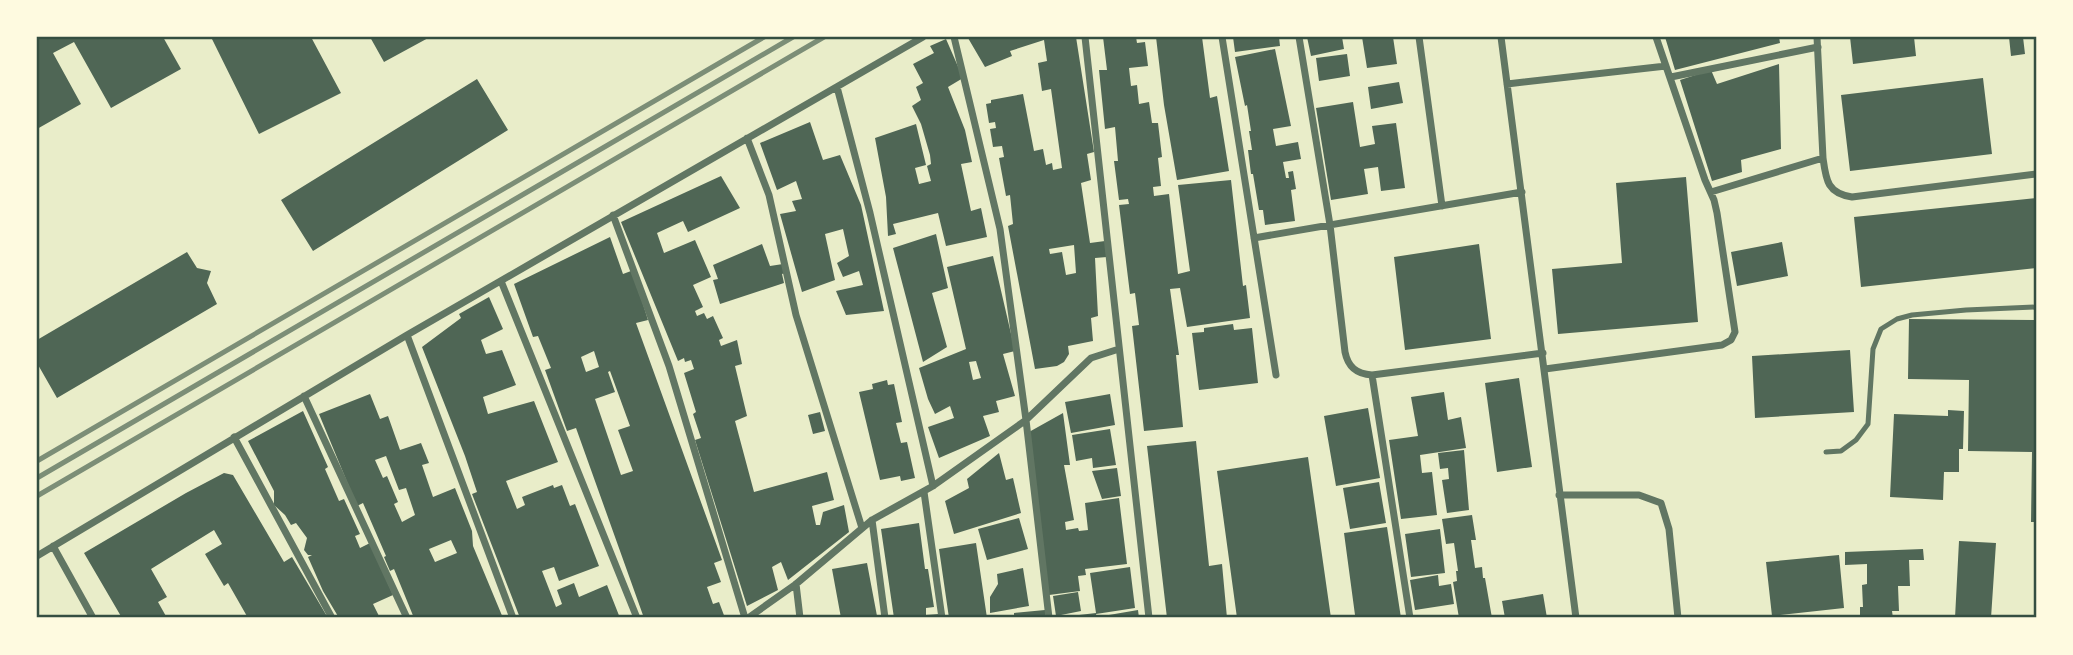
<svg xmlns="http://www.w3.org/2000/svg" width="2073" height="655" viewBox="0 0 2073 655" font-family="'Nunito Sans',sans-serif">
<rect width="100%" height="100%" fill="#e9edc9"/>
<path fill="#4f6655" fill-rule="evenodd" d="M37 37H163L181 69 111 108 74 42 53 53 81 104 37 129Z
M211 37H311L341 93 259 134Z
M370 37H430L384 62Z
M970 37H1076L1094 152 1087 154 1091 180 1081 183 1090 243 1105 241 1107 257 1095 258 1098 316 1091 318 1093 341 1068 346 1069 354 1064 362 1057 366 1035 369 1008 226 1013 224 1010 195 1006 196 999 158 1004 157 1002 146 993 147 990 129 996 128 995 122 989 123 986 104 991 103V100L1023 94 1034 151 1043 149 1046 165 1052 163 1053 170 1062 168 1051 89 1042 91 1038 63 1047 61 1044 40 1010 51 1012 56 985 67 968 38ZM1074 245 1076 273 1066 275 1062 252 1050 254 1049 249Z
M1103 37H1136L1137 43 1145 42 1148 66 1129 68 1131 86 1137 85 1139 104 1149 102 1152 123H1158L1162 157 1158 158 1161 186 1153 187 1154 196 1169 194 1178 274 1190 271 1178 185 1231 180 1243 286 1246 285 1250 318 1187 327 1180 288 1170 289 1179 355H1176L1183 427 1144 431 1132 326 1139 325 1135 293 1130 294 1119 205 1129 204 1128 199 1119 200 1114 161H1118L1115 127 1105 129 1099 70H1107Z
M1156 37H1202L1210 98 1217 96 1229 171 1177 180 1164 105Z
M1233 37H1279L1280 46 1235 52Z
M1307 37H1342L1344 49 1311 56Z
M1362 37H1393L1397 64 1367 68Z
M1665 37H1779L1780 43 1675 70Z
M1850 37H1914L1916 56 1853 64Z
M2009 37H2023L2025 54 2011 56Z
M946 39 963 78 948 87 965 130 972 162 961 164 971 211 981 208 987 237 946 246 938 213 893 224 896 234 888 236 886 197 875 138 916 124 926 165 915 168 919 184 931 181 927 166 931 164 930 155 921 124 912 106 921 100 916 87 923 83 913 64 934 53 930 46Z
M1275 49 1291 126 1273 129 1276 146 1298 142 1301 159 1283 162 1286 178H1289L1288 172 1293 171 1296 189 1291 190 1295 221 1265 225 1263 210H1259L1253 174H1251L1248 150H1252L1249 131H1251L1247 105 1245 106 1235 57Z
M1347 54 1350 76 1319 81 1316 58Z
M1779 64 1781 149 1741 160 1742 172 1712 181 1680 80 1711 70 1717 84Z
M1983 78 1992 154 1850 171 1841 95Z
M477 79 508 130 313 251 281 200Z
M1399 82 1403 103 1371 109 1368 87Z
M1353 102 1360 147 1375 144 1372 126 1396 123 1405 188 1381 191 1378 167 1364 169 1368 194 1331 200 1316 108Z
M810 122 823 160 840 155 861 205 884 311 846 315 836 291 863 285 859 271 843 277 837 263 849 256 843 229 825 234 835 280 802 292 780 214 796 211 792 201 802 199 796 181 777 190 760 143Z
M721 176 740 208 688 232 683 221 657 233 664 253 695 240 711 277 693 285 703 307 695 311 697 316 704 313 707 319 713 316 723 338 719 340 721 346 737 340 742 364 735 366 747 416 735 421 754 492 827 472 834 500 812 506 816 525H820L823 512 844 505 849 532 788 580 781 562 772 567 778 590 747 606 695 440 701 438 693 414 696 412 684 373 694 369 691 360 685 362 684 358 678 361 621 222Z
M1686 177 1698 322 1558 334 1552 269 1622 263 1616 183Z
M2036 198V268L1861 287 1854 217Z
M936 234 948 288 932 293 947 347 923 362 893 248Z
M610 237 623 274 631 271 643 304 648 320 636 323 722 560 714 563 721 582 707 587 713 604 719 602 725 618H644L576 428 567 431 545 370 551 368 538 336 533 337 514 284ZM594 351 599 367 586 372 581 357ZM610 371 630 426 618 430 633 471 621 475 595 399 615 392 608 372Z
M1782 242 1788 276 1737 286 1731 252Z
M762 244 770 266 783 264 785 273 782 274 784 283 720 304 713 280 718 279 713 265Z
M1479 244 1491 339 1405 350 1394 257Z
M187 252 197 268 211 271 207 283 217 304 57 398 37 363V340Z
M993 256 1015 351 1003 354 1015 396 996 401 999 412 983 416 990 436 939 458 928 427 954 418 950 406 935 414 928 399 919 368 966 349 947 267ZM976 361 981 378 973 380 969 362Z
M489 297 503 329 481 340 486 354 502 350 516 385 483 397 488 414 534 401 558 462 506 481 517 509 525 505 522 497 553 485 554 488 562 485 570 506 575 504 599 566 559 581 554 567 542 571 556 607 562 604 557 590 574 583 579 597 607 585 620 618H520L472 494 477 492 465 456 422 347 461 318 459 314Z
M1909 319 2036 320V522H2031L2032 452 1968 451 1969 380 1908 379Z
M1233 324 1234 330 1252 328 1258 383 1199 390 1192 333 1204 332V328Z
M1850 350 1854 412 1755 418 1752 356Z
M1519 378 1532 467 1497 472 1485 383Z
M887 380 888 385 894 384 902 422 896 423 901 443 907 442 915 478 901 481 900 476 880 480 859 392 873 389 872 384Z
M1444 392 1448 420 1461 417 1466 448 1420 455 1422 473 1432 472 1437 515 1401 519 1389 440 1418 436 1411 397Z
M370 394 380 419 388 416 400 450 421 443 429 463 422 465 433 497 455 488 472 531 473 546 503 618H414L394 569 390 571 384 557 386 556 363 503 357 506 319 414ZM386 456 399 490 406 488 415 515 402 522 394 504 398 502 387 476 383 478 375 460ZM451 540 457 553 435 562 429 549Z
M1110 394 1115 425 1071 433 1065 402Z
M1368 408 1380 478 1336 486 1324 416Z
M1948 410 1964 411 1963 449H1959V472H1944L1943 500 1890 497 1894 414 1948 416Z
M303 411 328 467 325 469 339 501 344 499 360 534 355 536 360 548 370 543 393 595 373 604 380 618H339L323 591 308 557 312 555H308L304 550 307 538 296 523 291 525 285 515 274 505V491L248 441Z
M820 412 825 431 813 434 808 415Z
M1063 413 1070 465H1064L1074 520 1065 522 1066 530 1078 528 1079 531 1088 530 1085 503 1119 498 1127 564 1085 569 1086 575 1078 576 1080 591 1049 595 1029 432Z
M1110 429 1116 465 1093 468 1092 458 1076 461 1072 435Z
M1196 441 1209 566 1222 564 1227 618H1167L1147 446Z
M1464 450 1469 510 1447 513 1442 480 1449 479 1448 468 1440 469 1438 453Z
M999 453 1006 480 1013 478 1021 513 954 534 945 501 969 488 967 479Z
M1308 457 1331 618H1237L1217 471Z
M1117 468 1121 496 1102 499 1092 471Z
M224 473 233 475 284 562 292 557 328 618H266L264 615 258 618H248L228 583 224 586 205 554 222 544 214 530 151 569 167 597 158 602 167 618H122L84 553 186 493Z
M1379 482 1386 523 1350 529 1343 488Z
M1472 515 1476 540H1471L1475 568 1482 567 1483 578H1485L1492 618H1459L1453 582 1457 581 1456 571H1458L1454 543 1446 544 1442 519Z
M1019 518 1028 549 987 560 978 529Z
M919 523 925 569H928L934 607 926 608V615L939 614V618H894L881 529Z
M1387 527 1401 618H1361L1360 615H1355L1344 533Z
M1440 529 1445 573 1411 577 1405 534Z
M1959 541 1996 543 1991 618H1955Z
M976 543 987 618H949L939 549Z
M1923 549 1924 560H1909L1910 586H1898L1899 611H1892L1893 618H1860V607H1863L1862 585 1867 584V564L1845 565V552Z
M1839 555 1844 608 1772 616 1766 562Z
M867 563 877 616 869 618H841L832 569Z
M1130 567 1135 608 1096 614 1097 618H1062V617L1096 613 1090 573Z
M1023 568 1029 606 990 613V597L998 584 997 574Z
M1438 575 1439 586 1451 584 1454 604 1415 610 1410 580Z
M1078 592 1081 611 1056 616 1053 596Z
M1543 594 1547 618H1505L1502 601Z
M1045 610 1046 618H1014V613Z
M1138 610 1139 618H1103V616Z"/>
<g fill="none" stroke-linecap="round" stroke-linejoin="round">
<path stroke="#617663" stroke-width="5" d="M1826 452 1841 451 1856 440 1868 424 1873 349 1881 329 1897 319 1912 315 1966 310 2036 307"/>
<path stroke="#617663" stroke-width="7" d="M954 37 1000 229 1026 420 1049 618
M1085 37 1149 618
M1222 37 1276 375
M1299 37 1330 225 1345 352C1348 367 1356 374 1372 375L1543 353
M1419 37 1442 206
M1501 37 1576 618
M1817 37 1823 158C1826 180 1827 193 1852 197L2036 174
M1671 77 1818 47
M1507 84 1666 66
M837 87 870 213 933 486
M747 138 769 195 796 315 862 528
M1711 192 1823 158
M613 215 669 366 745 618
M1254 238 1522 192
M501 281 637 618
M407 335 513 618
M1545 369 1722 345 1731 340 1735 332 1717 213 1714 200 1705 180 1656 37
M1372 375 1410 618
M304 396 407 618
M234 437 332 618
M924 492 942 618
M1559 495H1639L1661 503 1669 529 1678 618
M872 520 885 618
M53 546 93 618
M37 556 407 335 923 37
M796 584 800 618
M748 618 796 584 872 520 933 486 1026 420 1091 358 1119 349"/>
<path stroke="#7c8e77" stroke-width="5" d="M37 461 764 37
M37 478 793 37
M37 496 824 37"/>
</g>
<rect width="2073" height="655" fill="none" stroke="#fefae0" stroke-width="77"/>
<rect x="38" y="38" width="1997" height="578" fill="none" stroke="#344e41" stroke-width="2.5"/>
</svg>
